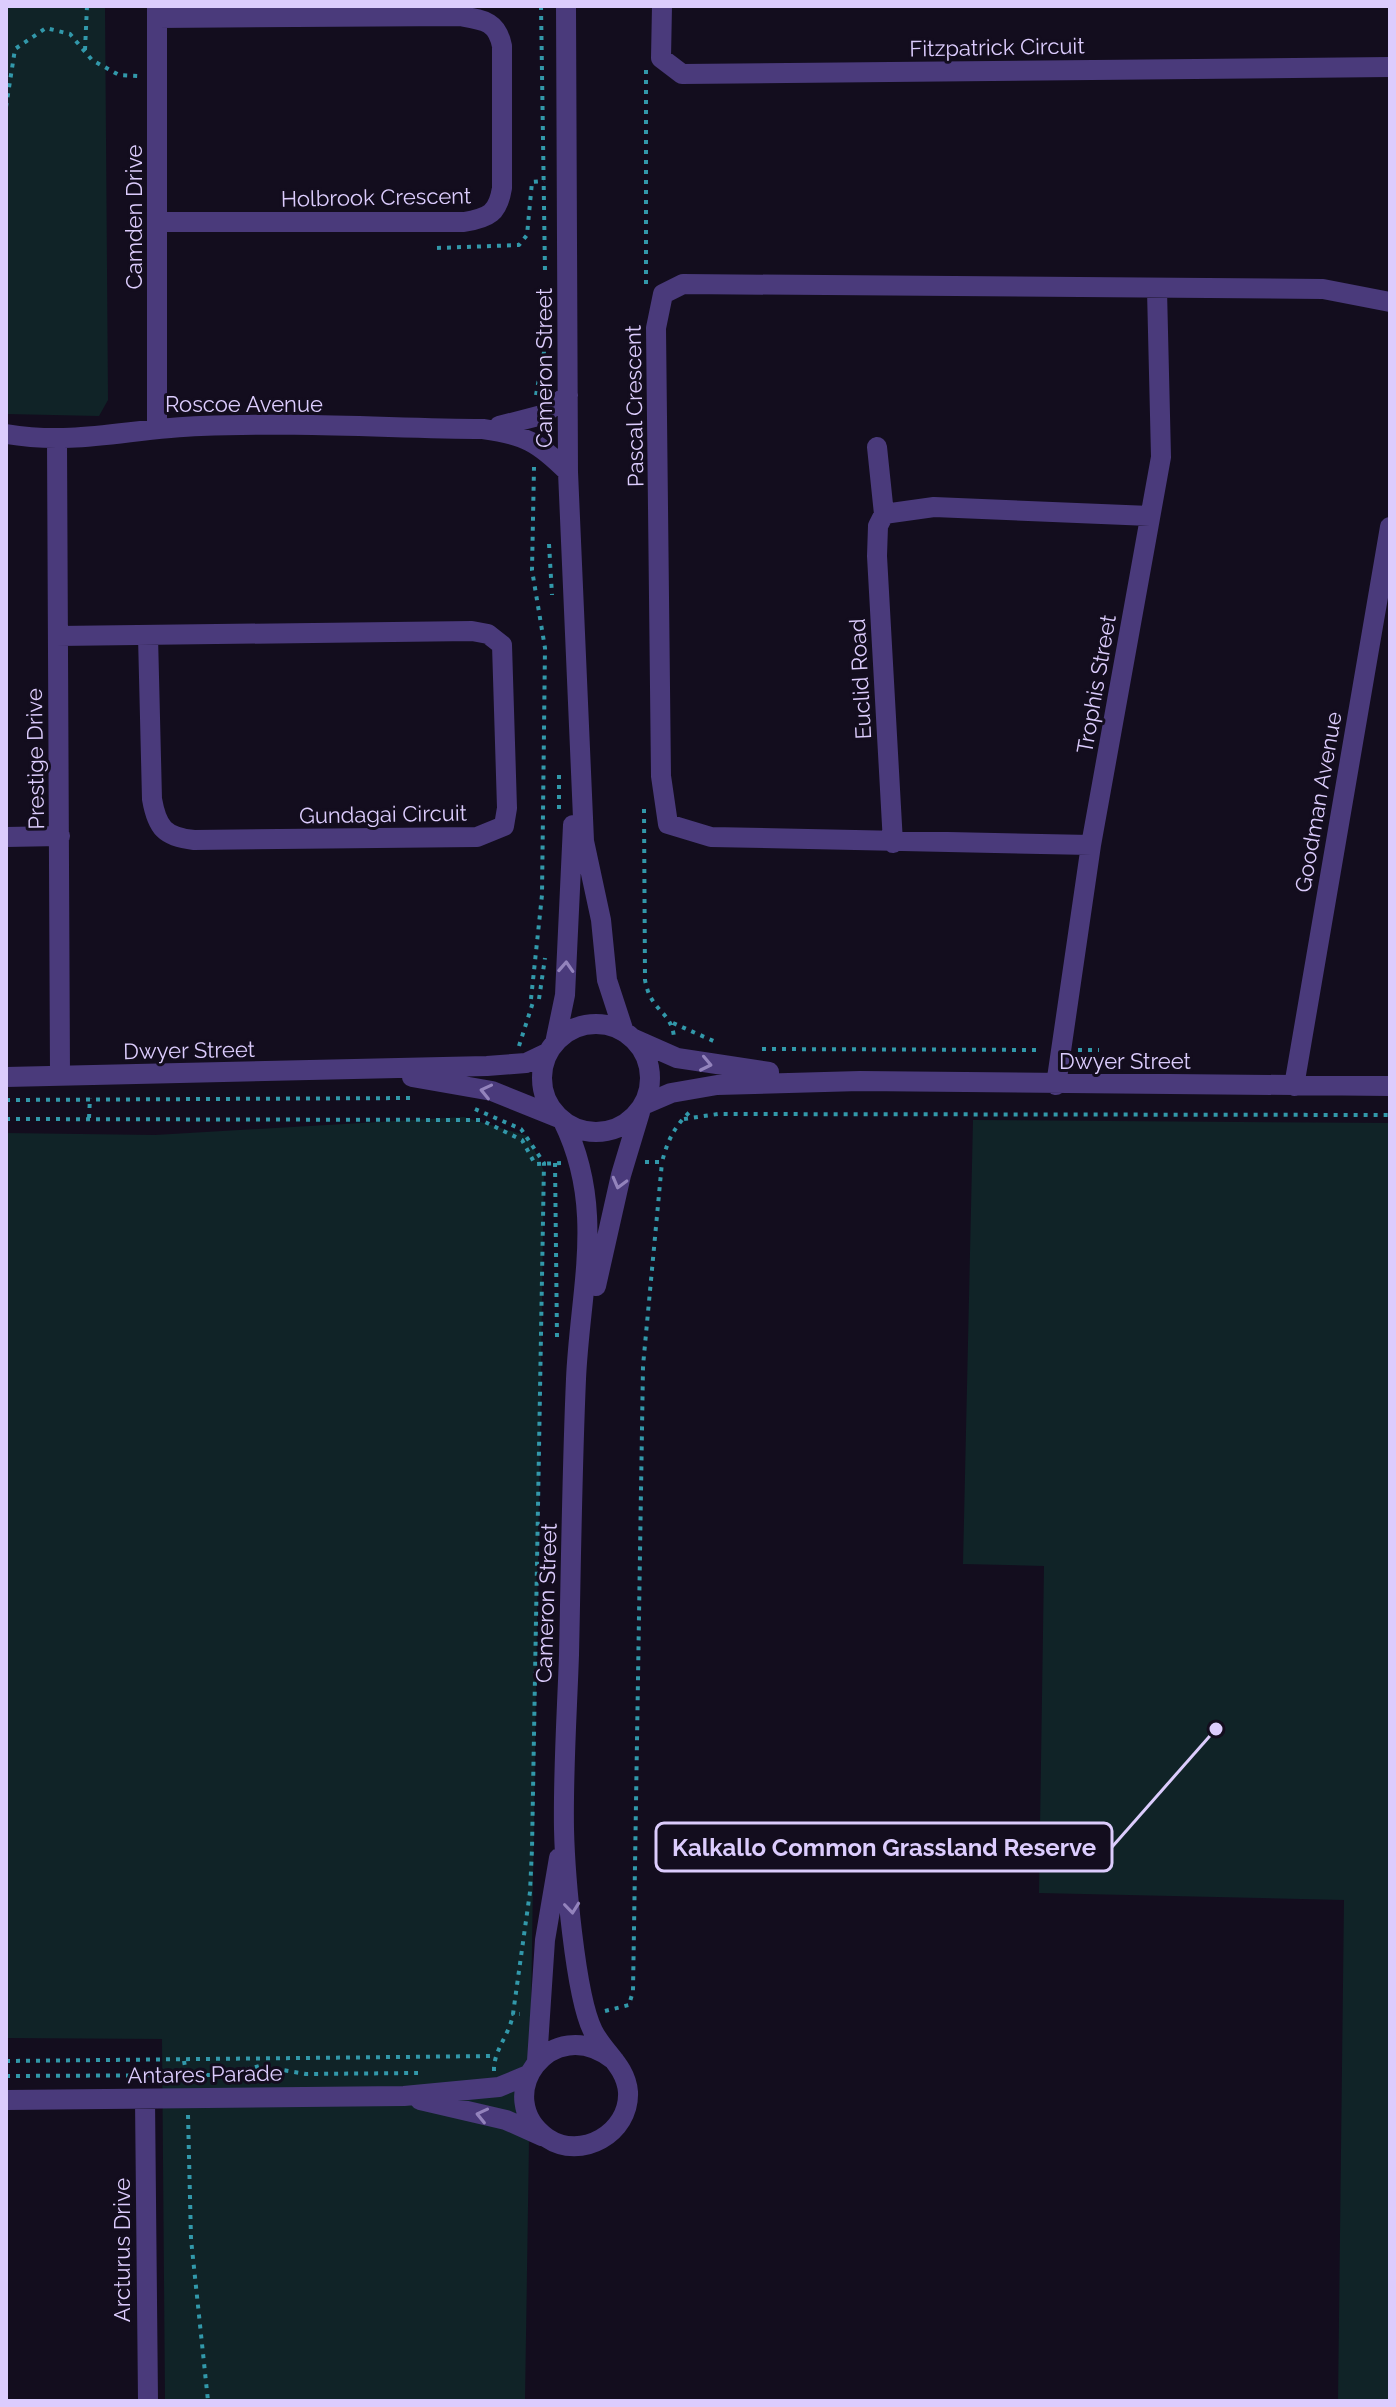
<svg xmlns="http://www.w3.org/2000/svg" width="1396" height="2407" viewBox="0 0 1396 2407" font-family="Raleway,sans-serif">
<rect width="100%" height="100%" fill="#130d1e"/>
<path fill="#102327" d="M6 6H105L108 400 99 416 6 414Z
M464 1117 528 1136 544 1171 525 2401H165L162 2039 6 2038V1133L155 1135Z
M973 1120 1390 1123V2401H1338L1344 1900 1039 1893 1044 1566 963 1564Z"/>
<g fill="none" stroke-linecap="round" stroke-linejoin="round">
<path stroke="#3298aa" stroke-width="4" stroke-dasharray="4 6" stroke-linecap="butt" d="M541 6 545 272
M85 50 87 6
M6 107 15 49 46 28 70 34 92 60 119 75 138 76
M437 248 519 245 527 235 532 182 544 181
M646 284V69
M536 395 544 352 546 316
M549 544 552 595
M559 775V810
M644 809 645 980C651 1013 671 1010 674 1037
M531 999 542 895 545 648 532 570 534 467
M539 999 545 958
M673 1023 718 1043
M519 1046 534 999
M762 1049 1041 1050
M1078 1050H1099
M6 1100 412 1098
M475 1109 521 1129 544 1163 532 1849 530 1892 513 2014H520
M89 1118 90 1098
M6 1119 481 1120 522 1140 535 1164 561 1163
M684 1119 718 1114 1390 1115
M645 1162H662C668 1139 675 1125 693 1109
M555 1163 557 1338
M605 2011 629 2005 633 1991 643 1366 662 1162
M6 2061 496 2056
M184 2061 187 2078
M494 2071C493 2051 510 2034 513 2014
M6 2076 226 2075 259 2066 306 2074 418 2073
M188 2115 191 2239 208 2401"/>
<path stroke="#4a3a7b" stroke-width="20" d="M157 6V428
M566 6 568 472 584 841 601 920 607 980 624 1032
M662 6 661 58 682 74 1390 67
M157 18 460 16C484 20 497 21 502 46V188C498 213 489 218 464 222H159
M499 426 542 415 568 395
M6 434C78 446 130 428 201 426 294 422 389 428 483 429 525 435 538 442 568 472
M57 441 60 1076
M877 447 884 514
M58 636 472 631 488 634 502 645 507 808 504 826 477 837 194 840C165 837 157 828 152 799L148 636
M6 837 60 836
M893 843 877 556 878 526 884 514 934 507 1150 516
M1091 845 711 837 668 824 661 776 656 328 663 294 683 284 1323 289 1390 302
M542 1078a54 54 0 1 1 108 0a54 54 0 1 1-108 0Z
M634 1039 677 1058 769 1072
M555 1043 565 995 573 825
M6 1077 487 1066 526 1063 549 1052
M412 1077 492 1091 559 1118
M1056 1085 1091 845 1161 457 1157 290
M1294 1086 1390 527
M643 1105 671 1093 717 1085 860 1081 1390 1086
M563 1121C606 1208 580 1288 576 1379 572 1471 571 1563 569 1655 567 1713 563 1771 564 1829 565 1872 575 1996 593 2031 604 2053 626 2066 628 2092 630 2133 581 2161 547 2138 490 2098 550 2010 614 2060
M596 1286 621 1175 640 1112
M537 2061 545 1940 559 1858
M145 2099 148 2401
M6 2100 404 2096 499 2087 528 2075
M420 2100 506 2120 542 2136"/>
</g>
<defs><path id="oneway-chevron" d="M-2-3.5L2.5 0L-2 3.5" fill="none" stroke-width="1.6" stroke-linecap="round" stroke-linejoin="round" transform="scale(2)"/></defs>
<g stroke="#9383bc">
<use href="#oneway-chevron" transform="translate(566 967) rotate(-87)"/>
<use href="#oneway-chevron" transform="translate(706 1064) rotate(12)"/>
<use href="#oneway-chevron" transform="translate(486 1091) rotate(-167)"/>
<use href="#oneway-chevron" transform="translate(619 1183) rotate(105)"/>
<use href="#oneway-chevron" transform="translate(572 1908) rotate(84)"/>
<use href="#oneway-chevron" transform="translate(482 2115) rotate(-167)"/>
</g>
<g text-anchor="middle" stroke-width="6" stroke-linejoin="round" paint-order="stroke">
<g font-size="22" fill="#dcccfd" stroke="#130d1e">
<text transform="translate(997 47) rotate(-1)" y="8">Fitzpatrick Circuit</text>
<text transform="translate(376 197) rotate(-1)" y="8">Holbrook Crescent</text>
<text transform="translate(134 217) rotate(-90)" y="8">Camden Drive</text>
<text transform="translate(544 368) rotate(-90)" y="8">Cameron Street</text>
<text x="244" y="412">Roscoe Avenue</text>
<text transform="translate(634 406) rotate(-91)" y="8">Pascal Crescent</text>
<text transform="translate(860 679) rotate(-93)" y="8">Euclid Road</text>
<text transform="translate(1096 684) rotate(-80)" y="8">Trophis Street</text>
<text transform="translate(35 759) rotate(-91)" y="8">Prestige Drive</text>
<text transform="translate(1318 802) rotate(-80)" y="8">Goodman Avenue</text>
<text transform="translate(383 814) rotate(-1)" y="8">Gundagai Circuit</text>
<text transform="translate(189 1050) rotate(-1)" y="8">Dwyer Street</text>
<text x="1125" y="1069">Dwyer Street</text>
<text transform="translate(546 1603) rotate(-88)" y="8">Cameron Street</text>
<text transform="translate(205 2074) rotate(-1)" y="8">Antares Parade</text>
<text transform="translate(122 2250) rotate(-90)" y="8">Arcturus Drive</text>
</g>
</g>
<path fill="none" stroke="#dcccfd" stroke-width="3" d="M1216 1729L1112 1847"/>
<circle fill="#dcccfd" stroke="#130d1e" stroke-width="3" cx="1216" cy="1729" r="8"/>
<rect fill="#130d1e" stroke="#dcccfd" stroke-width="3" x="656" y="1823" width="456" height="48" rx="8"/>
<g font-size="24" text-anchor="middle" font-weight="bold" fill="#dcccfd">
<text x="884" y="1856">Kalkallo Common Grassland Reserve</text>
</g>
<rect width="1396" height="2407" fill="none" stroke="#dcccfd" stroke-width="16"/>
</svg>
